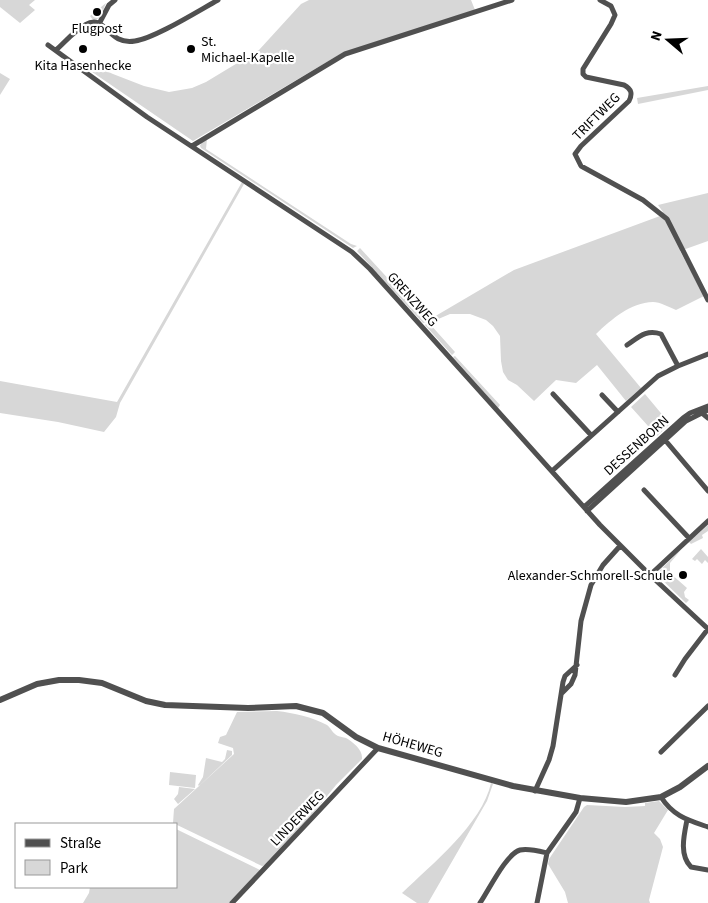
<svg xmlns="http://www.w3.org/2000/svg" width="708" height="903" viewBox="0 0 708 903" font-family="'Source Sans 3',sans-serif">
<rect width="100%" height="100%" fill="#fff"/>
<path fill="#d7d7d7" d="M0 0H35L29 5 35 10 20 23 0 7Z
M309 0H471L475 10 342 53 193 141 79 63 84 61 113 74 144 86 169 92 192 88 206 82 259 50 301 4Z
M106 3 100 18 93 20 90 16Z
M0 73 10 79 0 95Z
M708 86V90L638 104 637 98Z
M207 139 206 149 351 244 357 246 353 248 201 148 200 146 201 143Z
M242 182 244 184 120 403 116 417 104 432 58 422 0 413V381L117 402Z
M708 193V241L680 251 704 296 676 310C669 307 660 302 653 302 630 303 612 319 596 334L641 388 626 401 597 365 576 383 556 380 534 401 517 385 508 380 503 372 501 361 500 336 493 326 486 320 470 314H450L429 323 455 352 452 355 425 325 428 322 423 323 357 251 360 248 427 321 514 270 660 216 663 212 658 205Z
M455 356 500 405 498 408 453 357Z
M645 394 670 424 657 436 631 407Z
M708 525V531L702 535 703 538 691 544 689 542Z
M701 549 708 557V563L705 560 702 564 697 559 695 561 692 559Z
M681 550 670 563V573L687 588 684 592 685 597 689 600 686 603 658 576 660 570Z
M277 711C294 713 312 717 327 725 331 728 333 734 338 736 340 737 343 737 346 738 353 742 363 750 362 759L336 785 306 822 266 865 262 866 173 823 174 809 234 754 233 748 218 743 220 737 226 735 237 712Z
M227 750 232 751V755L199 786 198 785 203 777 206 758 222 762 225 759Z
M170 772 196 775 195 788 169 785Z
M491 783 493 784 487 801 428 903H417L402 893C432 864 482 824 491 783Z
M179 787 195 789 178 804 174 799 178 794Z
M659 801 668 810 654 833 660 839 663 847 649 900 650 903H568L565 892 548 864 549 859 584 807 587 805 625 807 645 806V803Z
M176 829 260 870 229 903H83L89 893 90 887H176Z"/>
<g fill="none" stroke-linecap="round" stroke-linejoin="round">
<path stroke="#505050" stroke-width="5" d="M600 0 611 6 615 15 611 24 583 69V74L586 77 624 85C631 89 633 93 629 101L581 146 575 154 581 166 643 200 667 219 708 300
M100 22 109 5 115 0
M48 45 147 117 352 252 370 269 600 525 650 575 708 629
M56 50C65 42 74 31 85 25 107 12 106 46 135 41 155 38 198 11 218 0
M192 146 345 54 512 0
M627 345C639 337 646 329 661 334L678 366
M553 394 591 435
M602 395 618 412
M702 413 708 418
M665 440 708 491
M552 471 658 376 678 366 708 354
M644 490 689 538
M584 507 683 418 690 413 708 406
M587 511 686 421 708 410
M650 575 708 521
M675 675 685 659 708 629
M562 693 571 684 575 675 581 621 591 585 603 565 620 546
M661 752 708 706
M535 791 549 760 553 746 563 682 565 676 577 665
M661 797C673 816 688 820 708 827
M687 820C684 835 679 855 691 867L708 870
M232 903 378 748
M480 903C489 890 506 854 520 850 528 848 539 851 547 853
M537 903 547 853 576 812 580 798"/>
<path stroke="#505050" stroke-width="6" d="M0 700 37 684 59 680H79L102 683 146 701 165 705 248 708 296 706 323 713 356 737 378 748 513 786 580 798 626 802 661 797 680 787 708 766"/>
</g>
<g fill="#000" stroke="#fff" stroke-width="2">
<circle cx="97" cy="12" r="5"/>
<circle cx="83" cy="49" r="5"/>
<circle cx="191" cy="49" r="5"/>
<circle cx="683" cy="575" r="5"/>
</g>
<g text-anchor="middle" stroke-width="4.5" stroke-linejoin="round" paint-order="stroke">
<g font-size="14" fill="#000" stroke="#fff">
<text x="97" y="33">Flugpost</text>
<text x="201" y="46" text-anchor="start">St.<tspan x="201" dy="16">Michael-Kapelle</tspan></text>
<text x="83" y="70">Kita Hasenhecke</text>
<text x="673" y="580" text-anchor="end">Alexander-Schmorell-Schule</text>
</g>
<g font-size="14" fill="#000" stroke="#fff">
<text transform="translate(596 116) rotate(-45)" y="5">TRIFTWEG</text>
<text transform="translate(413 299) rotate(48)" y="5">GRENZWEG</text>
<text transform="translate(636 445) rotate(-42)" y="5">DESSENBORN</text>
<text transform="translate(413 744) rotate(16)" y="5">HÖHEWEG</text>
<text transform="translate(297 818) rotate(-46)" y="5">LINDERWEG</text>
</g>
</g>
<rect x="15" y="823" width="162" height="65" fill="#ffffff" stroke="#999999"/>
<rect x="25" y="839" width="25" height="8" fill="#505050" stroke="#999999"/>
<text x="60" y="848" font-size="15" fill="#000000">Straße</text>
<rect x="25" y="860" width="25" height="15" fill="#d7d7d7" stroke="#999999"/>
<text x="60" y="873" font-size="15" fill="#000000">Park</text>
<g transform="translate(668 40) rotate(289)" stroke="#ffffff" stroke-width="4" paint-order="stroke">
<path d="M0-4L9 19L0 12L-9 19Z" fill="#000000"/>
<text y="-8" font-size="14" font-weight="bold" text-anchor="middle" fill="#000000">N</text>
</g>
</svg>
